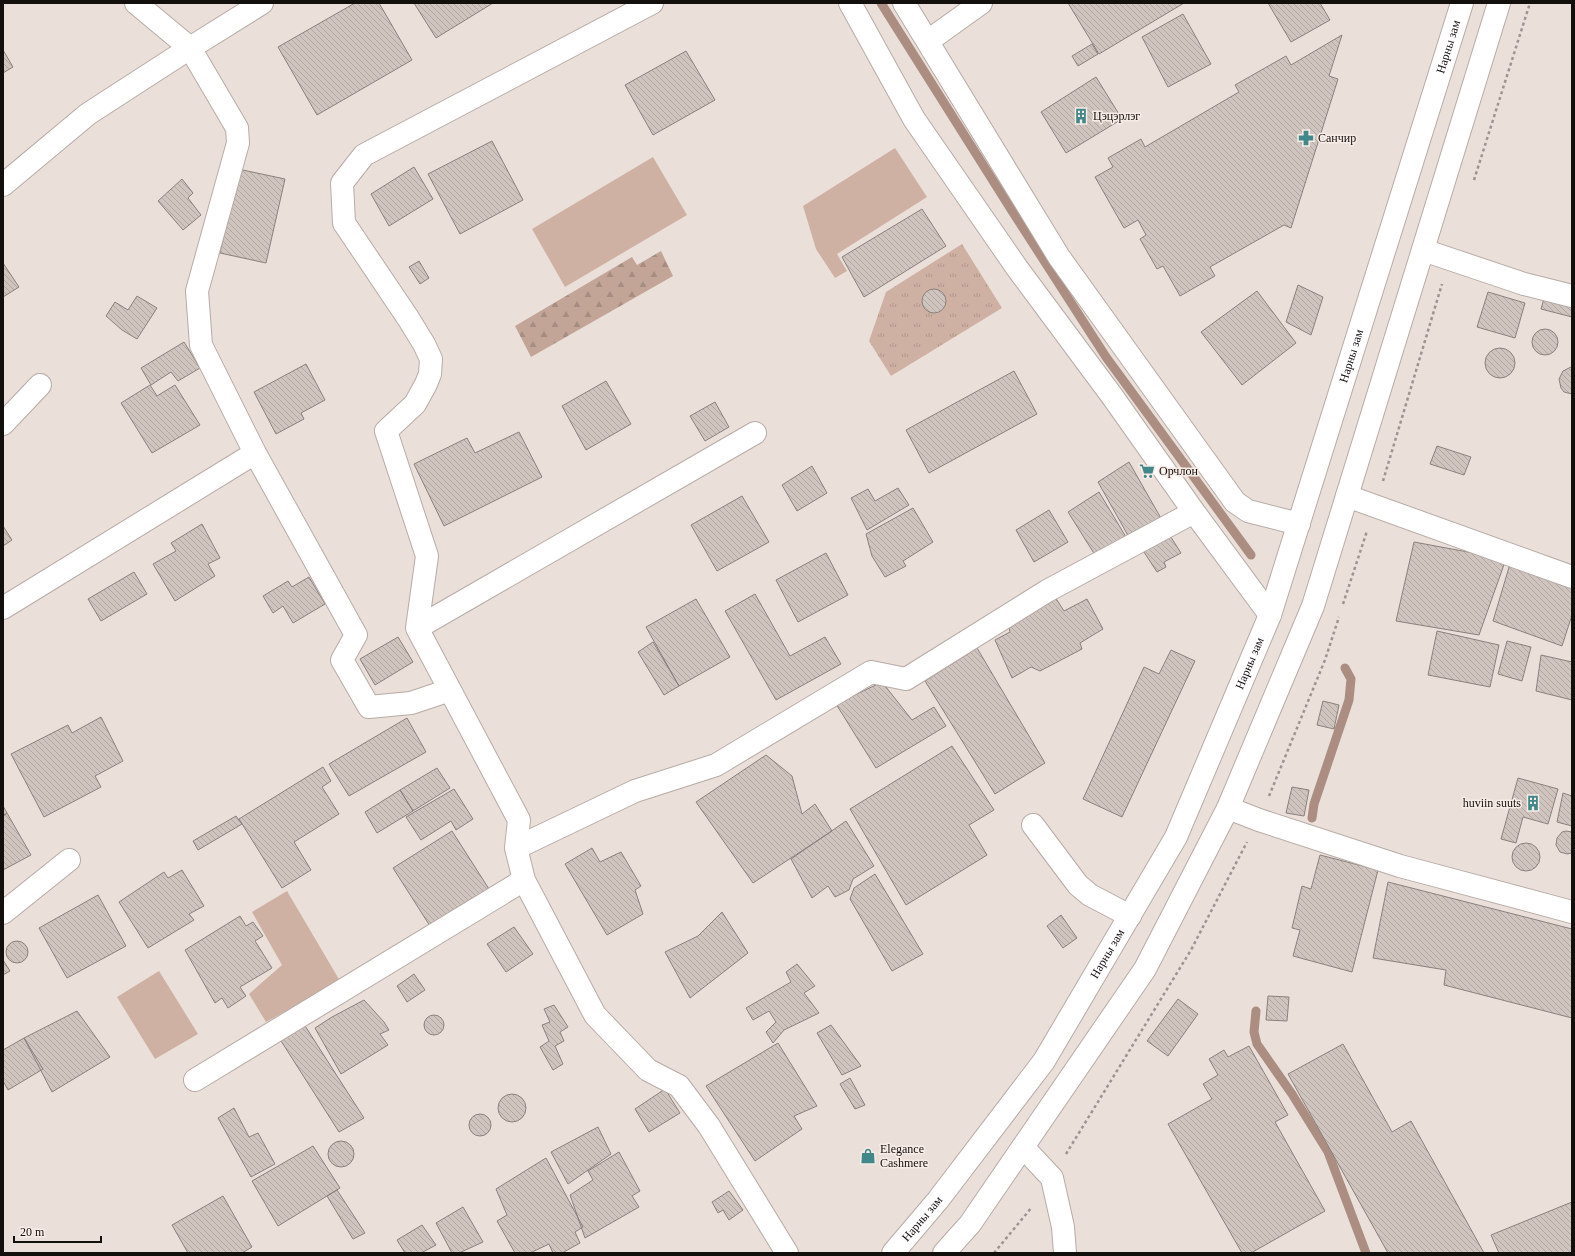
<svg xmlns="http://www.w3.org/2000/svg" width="1575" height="1256" viewBox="0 0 1575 1256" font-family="Georgia,serif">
<defs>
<pattern id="forest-firs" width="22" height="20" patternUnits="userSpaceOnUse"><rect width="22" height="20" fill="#c2a597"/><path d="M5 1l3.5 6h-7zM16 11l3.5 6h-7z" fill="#a68d81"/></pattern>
<pattern id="park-tufts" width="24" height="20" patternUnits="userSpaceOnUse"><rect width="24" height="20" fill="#cfb1a3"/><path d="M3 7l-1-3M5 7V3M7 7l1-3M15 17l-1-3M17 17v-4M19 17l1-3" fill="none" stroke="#b1978b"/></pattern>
<pattern id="building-back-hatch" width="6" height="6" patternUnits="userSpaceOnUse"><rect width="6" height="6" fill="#d0c4bf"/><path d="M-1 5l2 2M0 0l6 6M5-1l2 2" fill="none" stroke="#b2a7a3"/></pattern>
</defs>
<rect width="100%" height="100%" fill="#ebdfda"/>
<path fill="#cfb1a3" d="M895 148 927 197 837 254 847 271 835 278 816 249 803 206Z
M653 157 687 215 565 287 532 229Z
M287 891 340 981 266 1022 249 994 282 965 252 912Z
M159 971 198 1034 155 1059 117 997Z"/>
<path fill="url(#forest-firs)" d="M661 251 673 276 531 357 515 326 632 257 637 265Z"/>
<path fill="url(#park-tufts)" d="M962 244 1002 308 891 376 869 341 886 292Z"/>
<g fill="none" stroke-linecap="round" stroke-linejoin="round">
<path stroke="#ab8e81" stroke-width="9" d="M881 3 1014 214 1106 357 1251 555
M1312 818 1314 804 1349 700 1351 679 1345 668
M1256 1011 1254 1032 1257 1044 1292 1094 1328 1152 1366 1253"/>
</g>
<path fill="url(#building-back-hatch)" stroke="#8b817c" d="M355 3H379L412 60 317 115 278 47Z
M414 3H493L436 38Z
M1068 3H1184L1099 54Z
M1268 3H1320L1330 20 1291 42Z
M1183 14 1211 64 1168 87 1142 37Z
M1342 35 1329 76 1338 79 1291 228 1284 225 1210 267 1215 276 1180 296 1163 266 1157 269 1140 239 1146 235 1138 220 1124 228 1095 177 1113 167 1108 158 1141 139 1145 147 1239 92 1235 85 1286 56 1291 65Z
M1092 44 1098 54 1078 66 1072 56Z
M3 50 13 67 3 73Z
M686 51 715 100 653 135 625 85Z
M1096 77 1122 119 1066 153 1041 112Z
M492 141 523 200 460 234 428 174Z
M414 167 433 199 389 226 371 194Z
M238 169 285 179 266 263 220 253Z
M182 179 193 193 188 198 201 215 183 230 158 201Z
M922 209 946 246 864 297 842 257Z
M419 261 429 278 420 284 409 267Z
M3 263 19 287 3 297Z
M1298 285 1323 297 1311 335 1286 322Z
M922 301a12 12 0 1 1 24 0a12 12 0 1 1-24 0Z
M1257 291 1296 343 1242 385 1201 332Z
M1488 292 1525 303 1515 338 1477 327Z
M1545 295 1572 301V317L1541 309Z
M137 296 157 308 137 339 122 330 106 316 115 302 128 310Z
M1532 342a13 13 0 1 1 26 0a13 13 0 1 1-26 0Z
M184 342 200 368 178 381 171 372 151 385 141 368Z
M1485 363a15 15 0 1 1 30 0a15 15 0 1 1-30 0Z
M306 364 325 400 301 413 304 419 276 434 254 392Z
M1571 367H1572V394L1564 392 1561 388 1559 379 1563 371Z
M1014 371 1037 414 929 473 906 430Z
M606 381 631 424 586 450 562 406Z
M150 385 157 396 175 385 200 425 152 453 121 403Z
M715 402 729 427 705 441 690 416Z
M519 432 542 477 444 526 414 464 467 438 475 453Z
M1437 446 1471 457 1464 475 1430 464Z
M1129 462 1162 520 1130 539 1098 482Z
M812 466 827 493 797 511 782 485Z
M898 488 909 505 867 530 851 498 868 489 875 501Z
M1099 492 1126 537 1095 555 1068 512Z
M742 496 769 542 717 571 691 525Z
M913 508 933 542 903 561 906 566 885 577 872 556 866 534Z
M1049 510 1068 542 1034 562 1016 530Z
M202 524 220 558 208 564 215 576 175 601 153 564 176 551 171 543Z
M3 526 12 540 3 546Z
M1169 534 1181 553 1164 562 1166 567 1157 572 1142 549Z
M1414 542 1506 559 1479 635 1396 621Z
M826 553 848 595 798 622 776 580Z
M1510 564 1572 583V615L1562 646 1493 621Z
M134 572 147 594 101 621 88 599Z
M309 577 325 604 293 623 283 606 273 613 263 596 288 581 292 587Z
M755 594 790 656 825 637 841 664 776 700 725 611Z
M1055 597 1064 611 1087 599 1103 629 1080 643 1082 649 1040 671 1031 667 1012 678 995 640 1010 632 1009 626Z
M696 599 730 657 679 686 646 627Z
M1437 631 1499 645 1490 687 1428 675Z
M398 637 413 662 375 685 360 659Z
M1507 641 1531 647 1522 681 1498 674Z
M653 642 679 686 664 695 638 652Z
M977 648 1045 763 995 794 925 681Z
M1171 650 1195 661 1122 817 1083 799 1144 667 1159 674Z
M1541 655 1572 662V700L1536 691Z
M882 682 912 720 934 707 946 726 876 768 836 704Z
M1323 701 1339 705 1334 729 1317 725Z
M101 717 123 761 95 776 101 787 44 817 11 754 68 725 72 733Z
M407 718 426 752 349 796 329 764Z
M952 746 994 810 969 825 987 855 906 905 850 809Z
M766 755 792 776 802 814 815 804 832 831 753 883 696 802Z
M323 767 331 781 322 787 339 814 294 842 311 870 282 888 239 819Z
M437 768 450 788 413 811 400 790Z
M1518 778 1558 789 1548 824 1523 817 1516 843 1501 839Z
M1292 787 1309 790 1304 816 1286 813Z
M454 789 473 819 456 830 451 821 421 840 406 817Z
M400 790 413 811 377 833 365 812Z
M1563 793 1572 796V826L1557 822Z
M3 806 7 813 3 816Z
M7 813 31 855 3 870V816Z
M236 816 242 824 198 850 193 841Z
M846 821 874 866 853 879 849 890 835 897 828 886 812 898 791 859Z
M452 831 489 889 430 926 393 868Z
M1566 831 1572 832V853L1567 854 1560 852 1556 845 1557 838 1562 832Z
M1512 857a14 14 0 1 1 28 0a14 14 0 1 1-28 0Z
M592 848 600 862 621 852 641 886 635 890 643 914 607 935 565 864Z
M1320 855 1378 870 1352 972 1293 956 1300 930 1292 928 1302 886 1311 889Z
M182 870 204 906 189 914 194 920 148 948 119 902 164 872 168 878Z
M875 874 923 954 892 971 850 899 854 888Z
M1388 882 1572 929V1018L1444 985 1446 970 1373 958Z
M98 895 126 946 67 978 39 928Z
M722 912 748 953 690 998 665 952 698 936Z
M1061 915 1077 938 1063 948 1047 926Z
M240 916 246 926 253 922 263 936 255 941 272 968 240 987 246 996 228 1008 222 998 215 1003 185 950Z
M514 927 533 954 506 972 487 944Z
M6 952a11 11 0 1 1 22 0a11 11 0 1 1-22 0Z
M3 960 10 971 3 975Z
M797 964 815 986 804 993 819 1013 784 1030 773 1043 766 1032 776 1022 769 1011 753 1020 746 1008 791 982 786 972Z
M414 974 425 990 407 1002 397 986Z
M1268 996 1289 997 1287 1021 1266 1020Z
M1178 999 1198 1014 1168 1056 1147 1041Z
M364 1000 384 1022 389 1030 380 1034 388 1045 341 1074 315 1028 332 1017Z
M554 1005 568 1027 560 1032 564 1041 555 1046 563 1064 553 1070 540 1047 549 1041 542 1025 550 1022 544 1009Z
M77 1011 110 1057 52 1092 24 1038Z
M424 1025a10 10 0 1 1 20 0a10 10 0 1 1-20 0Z
M300 1018 364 1118 339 1132 276 1033Z
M831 1025 861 1066 842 1075 817 1033Z
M24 1038 43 1069 8 1090 3 1081V1050Z
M778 1043 817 1106 794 1116 802 1129 755 1161 706 1086Z
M1343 1044 1392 1132 1411 1121 1484 1253H1388L1288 1074Z
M1249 1046 1288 1115 1275 1122 1325 1211 1251 1253H1242L1168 1124 1212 1099 1203 1084 1218 1075 1209 1059 1224 1050 1228 1057Z
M850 1078 865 1105 855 1109 840 1084Z
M665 1089 680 1113 649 1132 635 1109Z
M498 1108a14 14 0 1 1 28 0a14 14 0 1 1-28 0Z
M234 1108 249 1137 258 1133 275 1164 251 1177 218 1118Z
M469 1125a11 11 0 1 1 22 0a11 11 0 1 1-22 0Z
M598 1127 611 1154 568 1184 551 1152Z
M328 1154a13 13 0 1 1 26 0a13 13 0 1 1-26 0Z
M313 1146 340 1188 278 1226 252 1181Z
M619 1152 640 1191 632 1196 639 1207 585 1238 570 1195 593 1180 588 1171Z
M546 1158 583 1227 575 1232 580 1243 562 1253H553L549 1244 530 1253H515L497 1221 507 1215 496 1189Z
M337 1190 365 1233 353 1239 327 1196Z
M729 1191 743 1210 729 1220 723 1210 718 1213 712 1202Z
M223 1196 252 1247 242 1253H188L172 1225Z
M1572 1202V1253H1499L1491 1235Z
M463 1207 483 1242 459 1253H452L436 1223Z
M422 1225 436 1245 421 1253H405L397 1240Z"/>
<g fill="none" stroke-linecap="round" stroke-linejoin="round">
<g stroke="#b7aba6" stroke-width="24">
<path id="minor" d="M136 3 190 48 237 128 238 143 197 291 201 345 255 453 356 635 342 660 369 707 411 703 450 690
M652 3 364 155 342 183 344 223 408 318 424 344 431 359 430 374 426 384 415 404 386 431 427 556 417 628 519 820 516 848 524 880 595 1015 648 1070 679 1086 709 1126 787 1253
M850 3 914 119 1017 268 1112 396 1194 512 1270 615
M904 3 1059 257 1235 502 1248 511 1299 524
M928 41 981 3
M3 185 88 114 190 48 262 3
M1423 250 1524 284 1572 296
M3 424 40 385
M1347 496 1572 577
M3 608 255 453
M417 628 755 433
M1228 808 1259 820 1400 866 1572 912
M1033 825 1078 885 1090 895 1130 916
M516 848 635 791 716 765 871 672 906 679 1047 591 1194 512
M3 913 69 860
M195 1080 524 880
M1023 1147 1052 1178 1063 1227 1065 1253"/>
</g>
<g stroke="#b7aba6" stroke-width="24">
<g id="major">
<path id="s1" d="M893 1253 938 1200 1044 1061 1176 837 1270 615 1462 3"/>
<path d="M944 1253 970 1224 1145 969 1228 808 1313 606 1499 3"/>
</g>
</g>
<path stroke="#9d9490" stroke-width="2.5" stroke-dasharray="3 3" stroke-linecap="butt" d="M1474 180 1530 3
M1383 481 1442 284
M1343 604 1367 531
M1269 796 1325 660 1339 617
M1066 1154 1191 950 1247 842
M994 1253 1032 1207"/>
<use href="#minor" stroke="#fff" stroke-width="22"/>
<use href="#major" stroke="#fff" stroke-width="22"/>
</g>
<defs>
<g id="building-bare" transform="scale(1.2)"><path d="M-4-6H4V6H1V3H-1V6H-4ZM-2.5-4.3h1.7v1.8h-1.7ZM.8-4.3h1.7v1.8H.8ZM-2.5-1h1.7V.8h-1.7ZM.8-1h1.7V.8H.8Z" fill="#408889" stroke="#f8ece7" stroke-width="2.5" paint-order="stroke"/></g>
<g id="pharmacy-bare" transform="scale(1.2)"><path d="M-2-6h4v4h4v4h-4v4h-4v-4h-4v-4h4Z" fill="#408889" stroke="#f8ece7" stroke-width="2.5" paint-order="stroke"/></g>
<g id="supermarket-bare" transform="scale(1.2)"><path d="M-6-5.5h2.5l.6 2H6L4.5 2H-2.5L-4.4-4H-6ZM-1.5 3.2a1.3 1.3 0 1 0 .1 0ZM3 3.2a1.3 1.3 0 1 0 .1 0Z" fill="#408889" stroke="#f8ece7" stroke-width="2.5" paint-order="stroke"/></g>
<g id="shop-bare" transform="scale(1.2)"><path d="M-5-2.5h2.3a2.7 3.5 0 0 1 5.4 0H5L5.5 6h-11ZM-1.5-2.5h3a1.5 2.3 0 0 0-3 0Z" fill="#408889" stroke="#f8ece7" stroke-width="2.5" paint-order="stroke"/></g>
</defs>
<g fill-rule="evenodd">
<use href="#building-bare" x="1081" y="116"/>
<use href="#pharmacy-bare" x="1306" y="138"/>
<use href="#supermarket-bare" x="1147" y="471"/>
<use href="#building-bare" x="1533" y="803"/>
<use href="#shop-bare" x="868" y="1156"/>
</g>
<g text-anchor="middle" stroke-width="3" stroke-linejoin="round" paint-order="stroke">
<g font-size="12" fill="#130f0d" stroke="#f8ece7">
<text dy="4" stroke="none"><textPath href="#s1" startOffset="1341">Нарны зам</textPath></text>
<text dy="4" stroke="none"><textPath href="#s1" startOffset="1017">Нарны зам</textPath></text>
<text dy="4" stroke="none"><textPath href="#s1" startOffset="693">Нарны зам</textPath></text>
<text dy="4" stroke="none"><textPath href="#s1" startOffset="369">Нарны зам</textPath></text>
<text dy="4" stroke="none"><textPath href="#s1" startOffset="45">Нарны зам</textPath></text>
</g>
<g font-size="12" fill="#130f0d" stroke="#f8ece7" text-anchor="start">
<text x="1093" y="120">Цэцэрлэг</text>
<text x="1318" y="142">Санчир</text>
<text x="1159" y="475">Орчлон</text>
<text x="1521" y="807" text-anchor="end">huviin suuts</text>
<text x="880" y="1153">Elegance<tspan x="880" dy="14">Cashmere</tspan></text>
</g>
</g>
<rect width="1575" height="1256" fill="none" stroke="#130f0d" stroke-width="8"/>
<path d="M14 1236v6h87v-6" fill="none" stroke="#130f0d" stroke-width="2"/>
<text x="20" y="1236" font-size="12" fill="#130f0d" stroke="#f8ece7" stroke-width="3" paint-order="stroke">20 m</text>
</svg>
